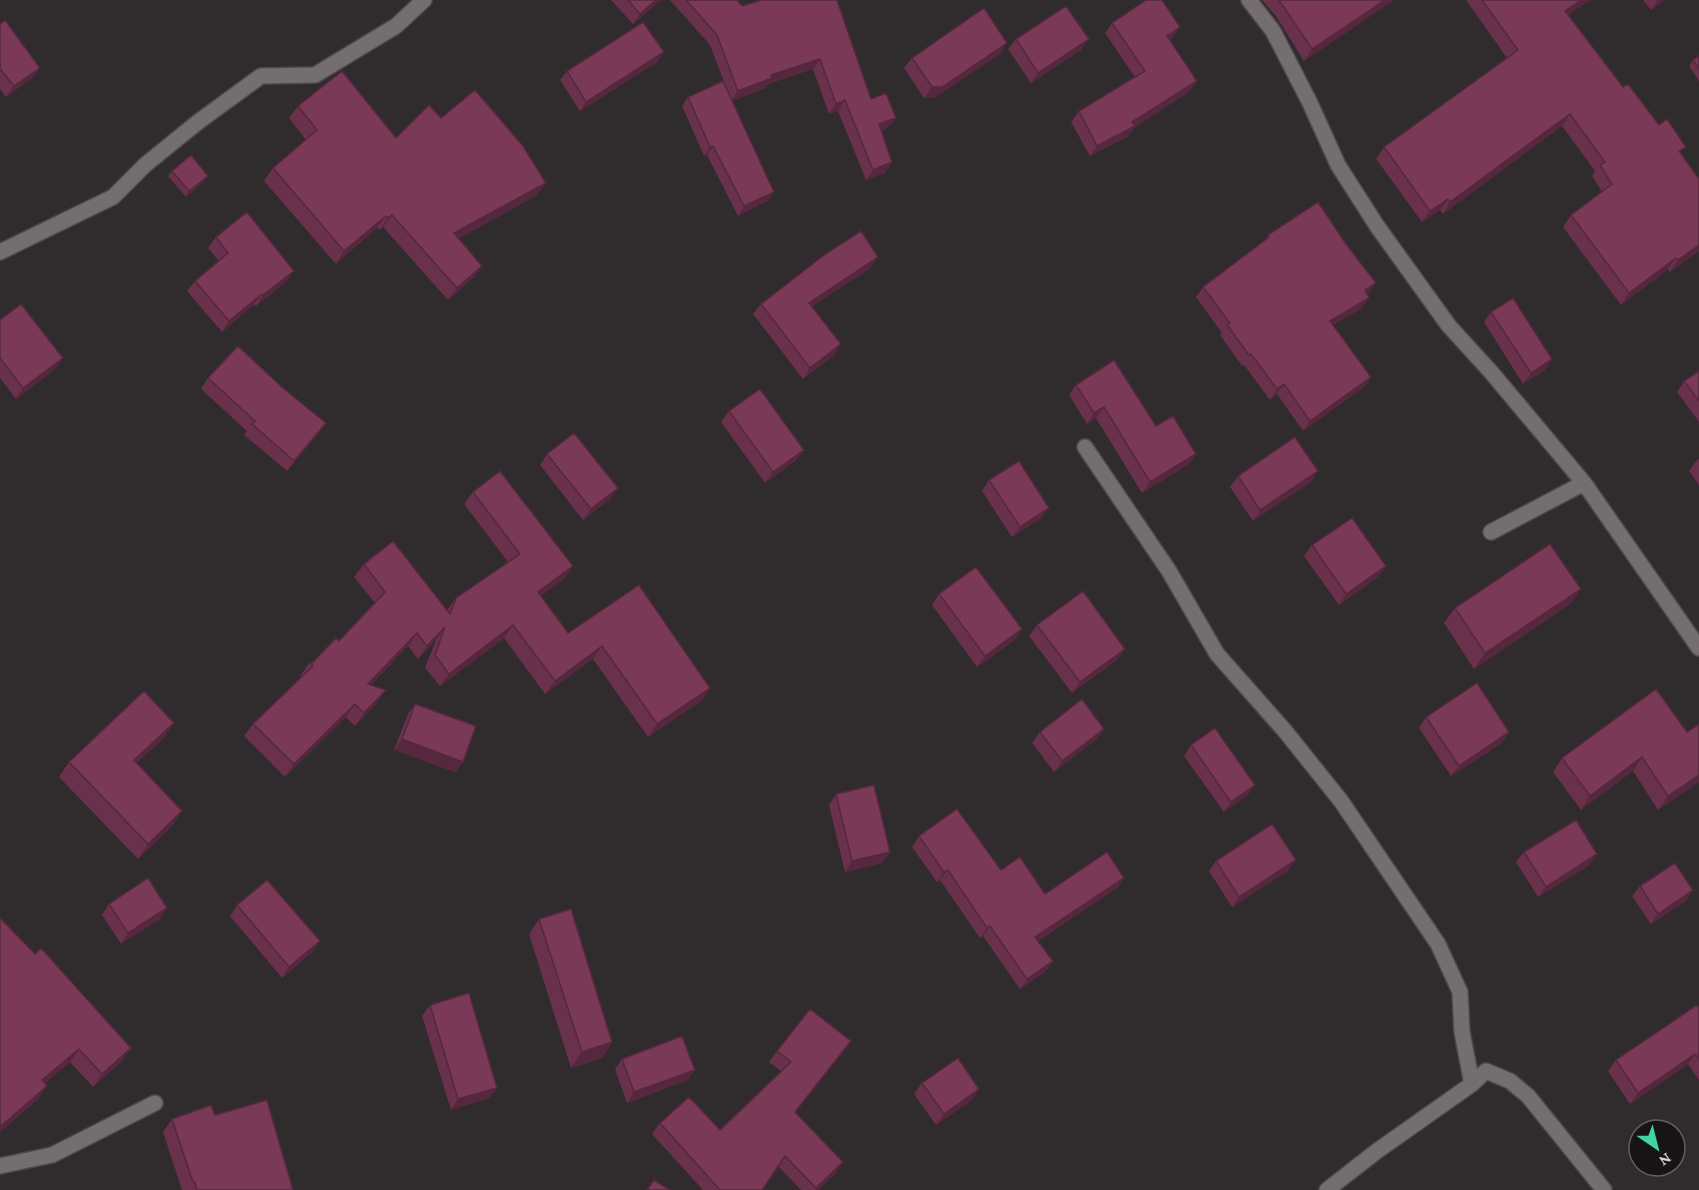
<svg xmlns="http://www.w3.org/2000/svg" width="1699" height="1190" viewBox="0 0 1699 1190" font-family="'Crimson Pro',serif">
<rect width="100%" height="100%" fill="#302b2c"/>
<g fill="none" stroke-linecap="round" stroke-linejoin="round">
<g stroke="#4d484a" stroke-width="18">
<path id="minor" d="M1249 0 1273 31 1310 103 1338 165 1377 226 1449 326 1491 372 1584 483 1699 648
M0 252 113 197 145 165 198 122 261 76 315 75 396 26 424 0
M1085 447 1169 571 1217 654 1285 731 1341 801 1438 944 1460 992 1462 1032 1472 1084
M1491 532 1584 483
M0 1166 52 1155 155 1103
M1327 1190 1377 1151 1472 1084 1486 1071 1510 1081 1528 1096 1604 1190"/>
</g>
<use href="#minor" stroke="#746e70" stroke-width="15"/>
</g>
<path fill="#69314b" d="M611 0H661L633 24Z
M670 0H737L742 6 762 0 871 99 888 128 881 131 892 162 885 173 866 180 838 111 829 114 813 69 768 84 765 88 732 101 774 192 767 201 738 216 707 155 704 156 682 106 688 97 727 90 710 45Z
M1262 0H1394L1304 61 1276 16Z
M1466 0H1590L1568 15 1623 87 1681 153 1699 179V251L1670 272 1668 269 1621 305 1563 227 1571 215 1602 192 1592 176 1595 171 1562 126 1443 214 1440 210 1422 222 1376 159 1384 147 1507 58Z
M1643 0H1664L1651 10Z
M1112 23 1173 37 1170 40 1197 81 1189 92 1135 127 1127 137 1090 156 1071 122 1079 111 1135 77 1105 33Z
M0 24 40 68 32 78 6 97 0 89Z
M1016 39H1089L1081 50 1031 83 1008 49Z
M664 52 657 62 580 111 560 80 567 71Z
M1000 54 934 98H924L904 68 912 58Z
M1699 56V81L1689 66 1693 60Z
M298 106 396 138 441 118 537 195 458 239 482 266 473 278 448 300 383 227 380 230 377 228 336 264 264 181 273 168 306 140 289 118Z
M172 171 204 181 186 197 168 176Z
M1268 235 1346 244 1376 283 1367 294 1362 308 1333 325 1371 377 1364 387 1303 431 1277 394 1270 400 1244 365 1242 366 1220 335 1222 333 1196 297 1203 287 1264 241Z
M216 237 287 281 256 306 254 304 222 332 187 291 195 281 219 261 208 248Z
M871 268 812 306 834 355 803 379 753 314 761 304Z
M1491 312 1545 370 1523 384 1484 322Z
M0 320 55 369 16 399 0 378Z
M1699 371V422L1677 392 1684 381Z
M208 378 326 423 318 434 287 471 244 435 247 431 201 389Z
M1076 385 1156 426 1196 454 1189 464 1142 493 1096 418 1087 424 1069 395Z
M729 411 804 450 796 460 765 483 721 422Z
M547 454 610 499 583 520 540 465Z
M1699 459V485L1689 471 1697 460Z
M1238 476 1311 482 1253 521 1230 487Z
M989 480 1049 508 1041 518 1012 537 982 491Z
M473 492 573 566 564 579 541 596 568 633 639 585 710 688 701 701 648 737 593 659 545 694 504 638 440 686 425 668 436 640 418 659 408 646 371 685 377 703 355 726 346 717 285 777 244 736 253 724 302 676 301 675 310 662 312 663 339 641 375 603 354 577 364 564 447 610 456 598 508 562 464 504Z
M1312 545 1386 566 1378 577 1339 605 1304 556Z
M1581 589 1570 604 1474 669 1444 623 1455 608Z
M939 594 1015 640 977 667 932 605Z
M1037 625 1118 659 1072 693 1029 636Z
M1656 689 1699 782 1658 810 1633 771 1581 810 1553 772 1562 758Z
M415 704 463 762 455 772 394 750 408 714Z
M1426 717 1509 732 1502 743 1451 776 1419 728Z
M1104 729 1097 739 1054 772 1032 743 1040 732Z
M164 738 136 763 172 826 138 859 59 777 69 762Z
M1191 745 1248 795 1224 812 1184 756Z
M836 794 890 852 882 863 845 872 829 805Z
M919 836 1001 870 1045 894 1124 878 1117 888 1038 941 1045 972 1020 989 983 936 980 938 940 880 937 882 912 847Z
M1524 852 1590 865 1538 897 1516 862Z
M1216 861 1289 870 1232 907 1209 871Z
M1640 886 1686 901 1651 924 1632 896Z
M109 904 160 919 121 944 102 915Z
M237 905 320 941 312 952 282 978 230 916Z
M0 918 122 1061 93 1087 70 1062 45 1083 38 1099 0 1132Z
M539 919 612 1042 602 1058 571 1068 529 934Z
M430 1005 497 1088 489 1098 451 1110 422 1016Z
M1699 1008V1080L1688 1064 1630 1104 1608 1071 1616 1060Z
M777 1051 843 1052 795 1113 843 1162 836 1173 818 1190H801L778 1166 762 1190H703L652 1134 660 1123 720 1130 781 1071 769 1062Z
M622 1059 688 1080 627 1103 615 1069Z
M922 1083 972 1100 936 1125 914 1094Z
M215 1115 293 1190H182L163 1132 172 1119Z"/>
<path fill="#55283d" d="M656 0H661L633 24 640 14Z
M1385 0H1394L1304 61 1312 49Z
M1582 0H1590L1557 23 1565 11Z
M1658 0H1664L1651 10Z
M1180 27 1173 37 1160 46 1167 36Z
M1089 39 1081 50 1031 83 1038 73Z
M1007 43 1000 54 934 98H924L932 87Z
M664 52 657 62 580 111 586 102Z
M820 59 813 69 768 84 765 88 731 101 738 91 771 75Z
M40 68 32 78 6 97 14 86Z
M1197 81 1189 92 1135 127 1127 137 1090 156 1097 146Z
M845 100 838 111 829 114 836 104Z
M1570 114 1562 126 1443 214 1450 202Z
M896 118 888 128 872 135 879 124Z
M713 146 707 155 704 156 710 147Z
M892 162 885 173 866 180 873 170Z
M208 176 204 181 186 197 189 191Z
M546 183 537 195 445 246 454 233Z
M774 192 767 201 738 216 744 206Z
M1448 199 1440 210 1422 222 1430 211Z
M392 215 383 227 380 230 388 218Z
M386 216 377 228 336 264 344 251Z
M1699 245V251L1670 272 1678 260Z
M878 257 871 268 802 313 809 303Z
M1676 258 1668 269 1621 305 1629 293Z
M482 266 473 278 448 300 457 288Z
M294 271 287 281 256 306 263 295Z
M1376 283 1368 293 1358 300 1365 290Z
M262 294 254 304 222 332 229 321Z
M1369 298 1362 308 1322 331 1330 321Z
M841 344 834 355 803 379 810 368Z
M63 358 55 369 16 399 23 388Z
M1552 359 1545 370 1523 384 1531 373Z
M1371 377 1364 387 1303 431 1310 421Z
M1284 384 1277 394 1270 400 1277 389Z
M1104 407 1096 418 1087 424 1094 413Z
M326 423 318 434 287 471 294 461Z
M804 450 796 460 765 483 773 472Z
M1196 454 1189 464 1142 493 1150 482Z
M1318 471 1311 482 1253 521 1260 510Z
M618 488 610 499 583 520 591 509Z
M1049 508 1041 518 1012 537 1020 527Z
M573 566 564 579 529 605 538 592Z
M1386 566 1378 577 1339 605 1346 594Z
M1581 589 1570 604 1474 669 1485 653Z
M513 625 504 638 440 686 449 674Z
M445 627 436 640 418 659 427 646Z
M1022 629 1015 640 977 667 985 656Z
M417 633 408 646 359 697 368 684Z
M602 646 593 659 545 694 555 681Z
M1125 649 1118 659 1072 693 1080 682Z
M710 688 701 701 648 737 657 724Z
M386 690 377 703 355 726 364 713Z
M355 704 346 717 285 777 294 764Z
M174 723 164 738 124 775 134 760Z
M1104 729 1097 739 1054 772 1062 761Z
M1509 732 1502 743 1451 776 1459 766Z
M402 739 463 762 455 772 394 750Z
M1642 757 1633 771 1581 810 1590 796Z
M1699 775V782L1658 810 1668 796Z
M1255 785 1248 795 1224 812 1231 802Z
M182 811 172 826 138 859 148 844Z
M890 852 882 863 845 872 852 861Z
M1597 854 1590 865 1538 897 1546 887Z
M1296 860 1289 870 1232 907 1239 897Z
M948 870 940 880 937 882 944 872Z
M1124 878 1117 888 1028 947 1035 937Z
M1693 890 1686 901 1651 924 1658 914Z
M167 908 160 919 121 944 128 933Z
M990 926 983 936 980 938 987 928Z
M320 941 312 952 282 978 289 967Z
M1053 961 1045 972 1020 989 1027 979Z
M851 1041 843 1052 787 1123 795 1112Z
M612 1042 602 1058 571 1068 582 1052Z
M131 1048 122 1061 93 1087 102 1074Z
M79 1049 70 1062 33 1094 42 1080Z
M1695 1054 1688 1064 1630 1104 1638 1093Z
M695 1070 688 1080 627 1103 634 1092Z
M47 1086 38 1099 0 1132V1127Z
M497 1088 489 1098 451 1110 458 1099Z
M979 1089 972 1100 936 1125 944 1114Z
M843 1162 836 1173 818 1190H815Z"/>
<path fill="#7a3957" stroke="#55283d" stroke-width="1.5" d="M628 0H656L640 14Z
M686 0H737L742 6 762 0H837L871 99 886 93 896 118 879 124 892 162 873 170 845 100 836 104 820 59 771 75 772 78 738 91 717 35Z
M1146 0H1162L1180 27 1167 36 1197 81 1132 122 1135 126 1097 146 1079 111 1145 71 1112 23Z
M1279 0H1385L1312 49Z
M1482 0H1582L1565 11 1623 87 1628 84 1659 125 1667 119 1686 147 1679 151 1699 179V245L1678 260 1676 258 1629 293 1571 215 1612 184 1600 165 1605 162 1570 114 1450 202 1448 199 1430 211 1384 147 1518 50Z
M1066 6 1089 39 1038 73 1016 39Z
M984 8 1007 43 942 87H932L912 58Z
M5 20 40 68 14 86 1 70H0V24Z
M643 22 664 52 586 102 567 71Z
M1699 56V69L1693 60Z
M342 71 396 138 429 105 441 118 475 90 523 146 546 183 454 233 482 266 457 288 392 215 388 218 386 216 344 251 273 168 317 130 298 106Z
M723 81 774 192 744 206 713 146 710 147 688 97Z
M191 155 208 176 189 191 172 171Z
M1318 202 1346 244 1376 283 1365 290 1369 298 1330 321 1371 377 1310 421 1284 384 1277 389 1251 354 1249 355 1227 325 1230 323 1203 287 1269 237 1268 235Z
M247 212 294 271 263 295 262 294 229 321 195 281 228 253 216 237Z
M861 231 878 257 809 303 841 344 810 368 761 304 824 255Z
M1513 298 1552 359 1531 373 1491 312Z
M21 304 63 358 23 388 0 358V320Z
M238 346 283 388 326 423 294 461 252 424 255 421 208 378Z
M1114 360 1156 426 1173 416 1196 454 1150 482 1104 407 1094 413 1076 385Z
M1699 371V401L1684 381Z
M760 389 804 450 773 472 729 411Z
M574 433 618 488 591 509 547 454Z
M1295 437 1318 471 1260 510 1238 476Z
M1019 461 1049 508 1020 527 989 480Z
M500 471 573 566 538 592 568 633 639 585 710 688 657 724 602 646 555 681 513 625 449 674 435 655 445 627 427 646 417 633 368 684 386 690 364 713 355 704 294 764 253 724 313 666 310 662 312 663 336 638 339 641 385 592 364 564 393 541 450 614 456 598 520 554 473 492Z
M1352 518 1386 566 1346 594 1312 545Z
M1550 544 1581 589 1485 653 1455 608Z
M976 567 1022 629 985 656 939 594Z
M1083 591 1125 649 1080 682 1037 625Z
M1477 683 1509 732 1459 766 1426 717Z
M1656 689 1687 732 1699 724V775L1668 796 1642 757 1590 796 1562 758Z
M144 691 174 723 134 760 182 811 148 844 69 762Z
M1082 699 1104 729 1062 761 1040 732Z
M415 704 476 726 463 762 402 739Z
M1215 728 1255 785 1231 802 1191 745Z
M874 785 890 852 852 861 836 794Z
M957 809 1001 870 1020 857 1045 894 1107 852 1124 878 1035 937 1053 961 1027 979 990 926 987 928 948 870 944 872 919 836Z
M1576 820 1597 854 1546 887 1524 852Z
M1272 824 1296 860 1239 897 1216 861Z
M1675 863 1693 890 1658 914 1640 886Z
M148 878 167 908 128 933 109 904Z
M267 880 320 941 289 967 237 905Z
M571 909 612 1042 582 1052 539 919Z
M0 918 35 954 41 948 131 1048 102 1074 79 1049 42 1080 47 1086 0 1127Z
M469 993 497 1088 458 1099 430 1005Z
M1697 1005 1699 1008V1059L1695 1054 1638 1093 1616 1060Z
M810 1009 851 1041 795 1112 843 1162 816 1188 785 1156 762 1190H720L660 1123 689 1097 720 1130 791 1062 777 1051Z
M682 1036 695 1070 634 1092 622 1059Z
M958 1058 979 1089 944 1114 922 1083Z
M267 1100 293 1190H197L195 1182H193L172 1119 211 1105 215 1115Z
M654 1180 670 1190H647Z"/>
<g transform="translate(1657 1148) rotate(145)"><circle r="28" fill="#161415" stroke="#636061" stroke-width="1.5"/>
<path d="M0-4.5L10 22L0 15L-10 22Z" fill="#40d4a1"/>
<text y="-9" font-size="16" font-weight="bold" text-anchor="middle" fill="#d6d2d4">N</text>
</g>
</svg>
